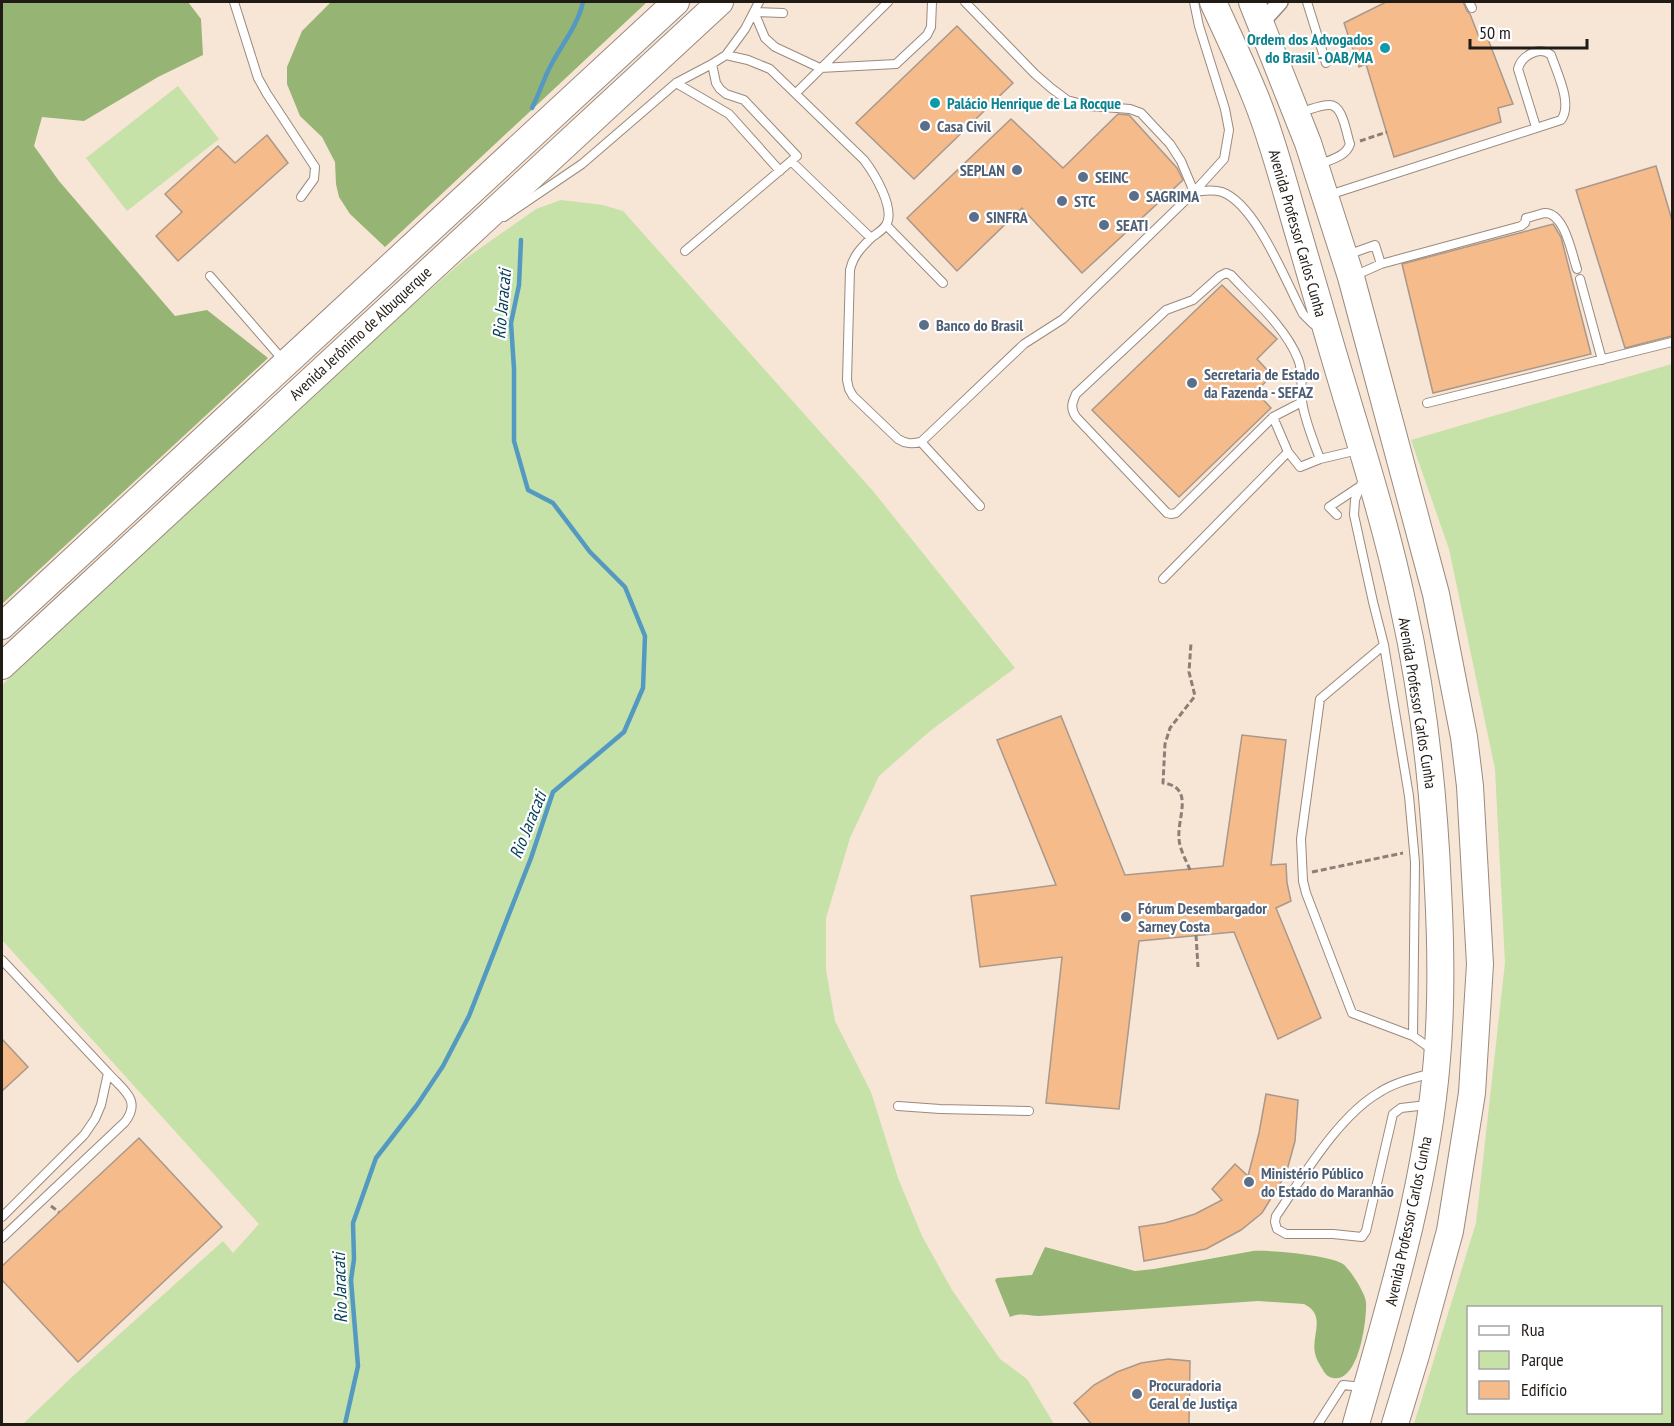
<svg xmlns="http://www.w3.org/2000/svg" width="1674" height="1426" viewBox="0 0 1674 1426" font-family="'PT Sans Narrow',sans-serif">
<rect width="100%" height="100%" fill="#f7e5d6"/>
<path fill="#c6e2a8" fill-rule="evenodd" d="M178 86 219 139 127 211 86 158Z
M561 200 603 205 623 211 873 491 1015 668 930 731 879 776 850 838 826 918V970L835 1021 871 1092 898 1178 922 1236 952 1290 1000 1359 1027 1379 1054 1424H23L73 1376 223 1241 233 1253 259 1224 2 940V685L321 386 465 259 536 209Z
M1672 364V1424H1414L1476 1223 1505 963 1495 769 1449 549 1411 440ZM1468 1308H1660V1412H1468Z"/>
<path fill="#96b474" d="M2 2H188L201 19 203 55 158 77 84 121 42 117 34 146 59 181 175 316 207 310 268 358 2 604Z
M331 2H647L385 247 350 214 339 197 336 184 335 162 322 137 300 116 287 84V67L302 31Z
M1045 1247 1135 1271 1154 1269 1253 1251C1270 1250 1329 1255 1343 1264 1350 1269 1365 1293 1366 1302 1367 1320 1359 1383 1333 1378 1328 1377 1325 1374 1323 1370 1320 1365 1316 1359 1315 1353 1311 1336 1327 1315 1304 1304L1258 1301 1039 1316C1029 1316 1020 1312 1010 1317L995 1280 997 1278 1032 1275Z"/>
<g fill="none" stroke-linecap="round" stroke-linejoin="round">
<path stroke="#5499c1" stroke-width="4.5" d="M532 108C539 94 544 78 551 65 562 44 578 25 583 2
M345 1424 358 1366 351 1280 354 1259 353 1223 376 1158 417 1105 443 1066 469 1016 531 858 553 792 624 732 643 688 645 636 625 587 590 552 553 503 528 490 514 441V369L511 323 519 285 521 240"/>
</g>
<path fill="#f5bb8a" stroke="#a9988b" stroke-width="1.5" d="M1386 2H1463L1467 11 1470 14 1479 37 1486 34 1513 104 1498 108 1501 122 1394 157 1366 64 1359 67 1344 23Z
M957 26 1013 83 914 179 856 123Z
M1118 114 1129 115 1177 168 1183 180 1082 273 1022 208 957 271 907 218 1011 119 1063 168Z
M267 135 288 163 178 261 156 236 182 212 165 194 218 146 235 163Z
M1656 166 1672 220V336L1625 348 1576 190Z
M1553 224 1561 237 1591 354 1433 393 1402 264Z
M1222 285 1277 339 1257 359 1272 375 1256 392 1271 408 1179 497 1092 410Z
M1061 716 1125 875 1223 866 1242 735 1286 740 1271 865 1286 864 1287 883 1291 901 1276 908 1321 1018 1278 1039 1234 932 1139 941 1119 1109 1046 1103 1062 957 980 967 971 896 1056 885 997 740Z
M2 1039 28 1067 2 1091Z
M1266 1094 1298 1100 1295 1141 1286 1174 1262 1213 1241 1230 1206 1249 1144 1261 1139 1227 1165 1223 1195 1214 1222 1200 1212 1189 1235 1164 1248 1176 1259 1133Z
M139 1138 222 1227 78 1362 2 1280V1266Z
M1168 1359 1190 1361 1189 1425H1092L1074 1403 1094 1385 1117 1372 1141 1363Z"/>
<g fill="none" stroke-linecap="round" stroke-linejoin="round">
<g stroke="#9a8a7d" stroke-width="10">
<path id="lane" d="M234 2 258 78 267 94 315 167 314 179 301 197
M965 2 1035 74 1051 88 1067 100 1089 106 1130 109 1141 113 1170 144 1181 161 1194 192
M1307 2 1326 63
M1469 2 1472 8
M783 13 754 12 765 38 775 47 820 68 896 64 927 35 931 27 932 2
M726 55 748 60 770 69 864 160C874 173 896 209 886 225 883 230 876 234 871 238
M676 83 729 114 780 171
M796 93 888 2
M1301 112C1309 110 1320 105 1329 105 1343 104 1346 133 1350 144 1346 157 1329 160 1318 165
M791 161 871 238C861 248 853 256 850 270L847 380 849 389 853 396 898 439C906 444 912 444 921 442L1024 344 1063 319 1194 192 1224 159 1229 130 1225 109 1199 26 1194 2
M1194 192C1204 191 1212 189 1222 192 1256 204 1286 282 1303 314L1313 324 1317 326
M1329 195 1561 120C1573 104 1557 73 1551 55 1540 45 1521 56 1518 69L1536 127
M504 217 582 164 676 83 712 64 726 55 745 29 759 2
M886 225 943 283
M685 251 797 156 744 100 726 94 720 89 716 83 712 64
M1347 255 1375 245 1381 264 1521 226 1525 223 1526 218C1532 217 1539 214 1545 213 1565 213 1572 255 1577 269
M1356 275 1381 264
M210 276 283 360
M1580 279 1602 360
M1302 402 1273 417 1176 513 1171 514 1167 513 1076 417C1070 408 1072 403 1076 394L1166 310 1193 300 1220 276 1226 273 1231 275C1254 300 1286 328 1298 359 1304 373 1300 387 1302 401 1304 418 1314 443 1320 459
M1427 403 1672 342
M1273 417 1288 452 1300 467 1320 459 1358 450
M921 442 980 506
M1364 477 1355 500 1354 515 1373 602 1384 645 1320 699 1301 839 1303 881 1306 893 1352 1013 1413 1036 1434 1051
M1337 515 1329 507 1359 487
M1163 579 1288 452
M1384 645 1409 796 1415 862 1413 1036
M2 960 108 1073
M1427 1105 1401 1108 1393 1114 1366 1231 1362 1237 1333 1234H1286L1277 1229 1275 1222 1276 1216C1303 1177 1338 1116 1380 1092 1395 1082 1415 1078 1432 1073
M898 1106 940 1109 1029 1111
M2 1217 84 1135 95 1119 101 1105 108 1073C123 1090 142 1100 125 1122L2 1238
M1318 1424 1343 1385 1363 1387"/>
</g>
<g stroke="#9a8a7d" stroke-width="18">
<path id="street" d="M1261 23 1280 2"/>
</g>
<g stroke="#9a8a7d" stroke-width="28">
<path id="primary" d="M1213 2C1227 33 1242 64 1255 96 1270 132 1280 170 1291 208 1305 255 1318 302 1332 349 1357 434 1385 519 1403 605 1424 698 1434 794 1438 889 1441 946 1442 1002 1437 1059 1427 1184 1390 1304 1356 1424
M1252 2 1308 143 1351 277 1436 594 1464 737 1470 786 1480 964 1472 1093 1450 1231 1416 1355 1395 1424
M2 626 676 2
M2 666 720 2"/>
</g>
<path stroke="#8c8076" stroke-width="3" stroke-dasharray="6 3" stroke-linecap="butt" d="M1360 141 1387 132
M1190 870C1186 860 1179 848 1179 838 1177 818 1195 787 1163 783L1165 744 1170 728 1195 696 1189 672 1191 643
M1312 872 1403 853
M1196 935 1198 967
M51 1206 59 1212"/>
<use href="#lane" stroke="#fff" stroke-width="8"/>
<use href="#street" stroke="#fff" stroke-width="15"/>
<use href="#primary" stroke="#fff" stroke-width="26"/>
</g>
<g fill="#0f9aa8" stroke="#fff" stroke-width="2">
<circle cx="1385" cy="48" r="6"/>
<circle cx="935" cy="103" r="6"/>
</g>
<g fill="#5c6f8a" stroke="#fff" stroke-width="2">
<circle cx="925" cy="126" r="6"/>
<circle cx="1017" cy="170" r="6"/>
<circle cx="1083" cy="177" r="6"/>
<circle cx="1134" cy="196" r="6"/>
<circle cx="1062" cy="201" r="6"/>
<circle cx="974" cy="217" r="6"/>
<circle cx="1104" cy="225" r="6"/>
<circle cx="924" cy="325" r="6"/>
<circle cx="1192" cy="383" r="6"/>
<circle cx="1126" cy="917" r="6"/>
<circle cx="1249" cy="1182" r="6"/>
<circle cx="1137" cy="1394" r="6"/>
</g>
<g text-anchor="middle" stroke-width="4.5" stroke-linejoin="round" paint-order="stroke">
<g font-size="16" font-weight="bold" fill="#0d838f" stroke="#fff" text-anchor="end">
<text x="1373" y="45">Ordem dos Advogados<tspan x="1373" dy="18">do Brasil - OAB/MA</tspan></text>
<text x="947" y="109" text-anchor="start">Palácio Henrique de La Rocque</text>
</g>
<g font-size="16" font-weight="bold" fill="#4e5e75" stroke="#fff" text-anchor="start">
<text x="937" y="132">Casa Civil</text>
<text x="1005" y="176" text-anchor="end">SEPLAN</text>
<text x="1095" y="183">SEINC</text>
<text x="1146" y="202">SAGRIMA</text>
<text x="1074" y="207">STC</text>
<text x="986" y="223">SINFRA</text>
<text x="1116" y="231">SEATI</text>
<text x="936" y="331">Banco do Brasil</text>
<text x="1204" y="380">Secretaria de Estado<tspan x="1204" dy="18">da Fazenda - SEFAZ</tspan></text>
<text x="1138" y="914">Fórum Desembargador<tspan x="1138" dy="18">Sarney Costa</tspan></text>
<text x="1261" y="1179">Ministério Público<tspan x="1261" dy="18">do Estado do Maranhão</tspan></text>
<text x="1149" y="1391">Procuradoria<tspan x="1149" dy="18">Geral de Justiça</tspan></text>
</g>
<g font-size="16" fill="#211b16" stroke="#fff">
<text transform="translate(1298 233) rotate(74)" y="6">Avenida Professor Carlos Cunha</text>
<text transform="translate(360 333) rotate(-43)" y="6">Avenida Jerônimo de Albuquerque</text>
<text transform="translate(1418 703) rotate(81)" y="6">Avenida Professor Carlos Cunha</text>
<text transform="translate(1408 1221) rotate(-78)" y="6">Avenida Professor Carlos Cunha</text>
</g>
<g font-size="18" font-style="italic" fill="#003c57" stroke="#fff">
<text transform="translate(502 304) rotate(-85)" y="6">Rio Jaracati</text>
<text transform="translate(528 825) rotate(-68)" y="6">Rio Jaracati</text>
<text transform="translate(340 1288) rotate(-92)" y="6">Rio Jaracati</text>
</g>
</g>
<rect width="1674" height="1426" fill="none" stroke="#211b16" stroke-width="6"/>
<rect x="1467" y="1306" width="195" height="108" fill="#ffffff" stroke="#a6a4a2" stroke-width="1.5"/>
<rect x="1479" y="1326" width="30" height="9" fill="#ffffff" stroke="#a6a4a2" stroke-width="1.5"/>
<text x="1521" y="1336" font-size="18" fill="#211b16">Rua</text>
<rect x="1479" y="1351" width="30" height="18" fill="#c6e2a8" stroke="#a6a4a2" stroke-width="1.5"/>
<text x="1521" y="1366" font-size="18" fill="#211b16">Parque</text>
<rect x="1479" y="1381" width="30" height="18" fill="#f5bb8a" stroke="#a6a4a2" stroke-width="1.5"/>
<text x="1521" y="1396" font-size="18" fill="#211b16">Edifício</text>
<path d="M1470 39v9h117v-9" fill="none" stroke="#211b16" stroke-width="3"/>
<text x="1479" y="39" font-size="18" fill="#211b16" stroke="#ffffff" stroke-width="4.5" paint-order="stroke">50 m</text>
</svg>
